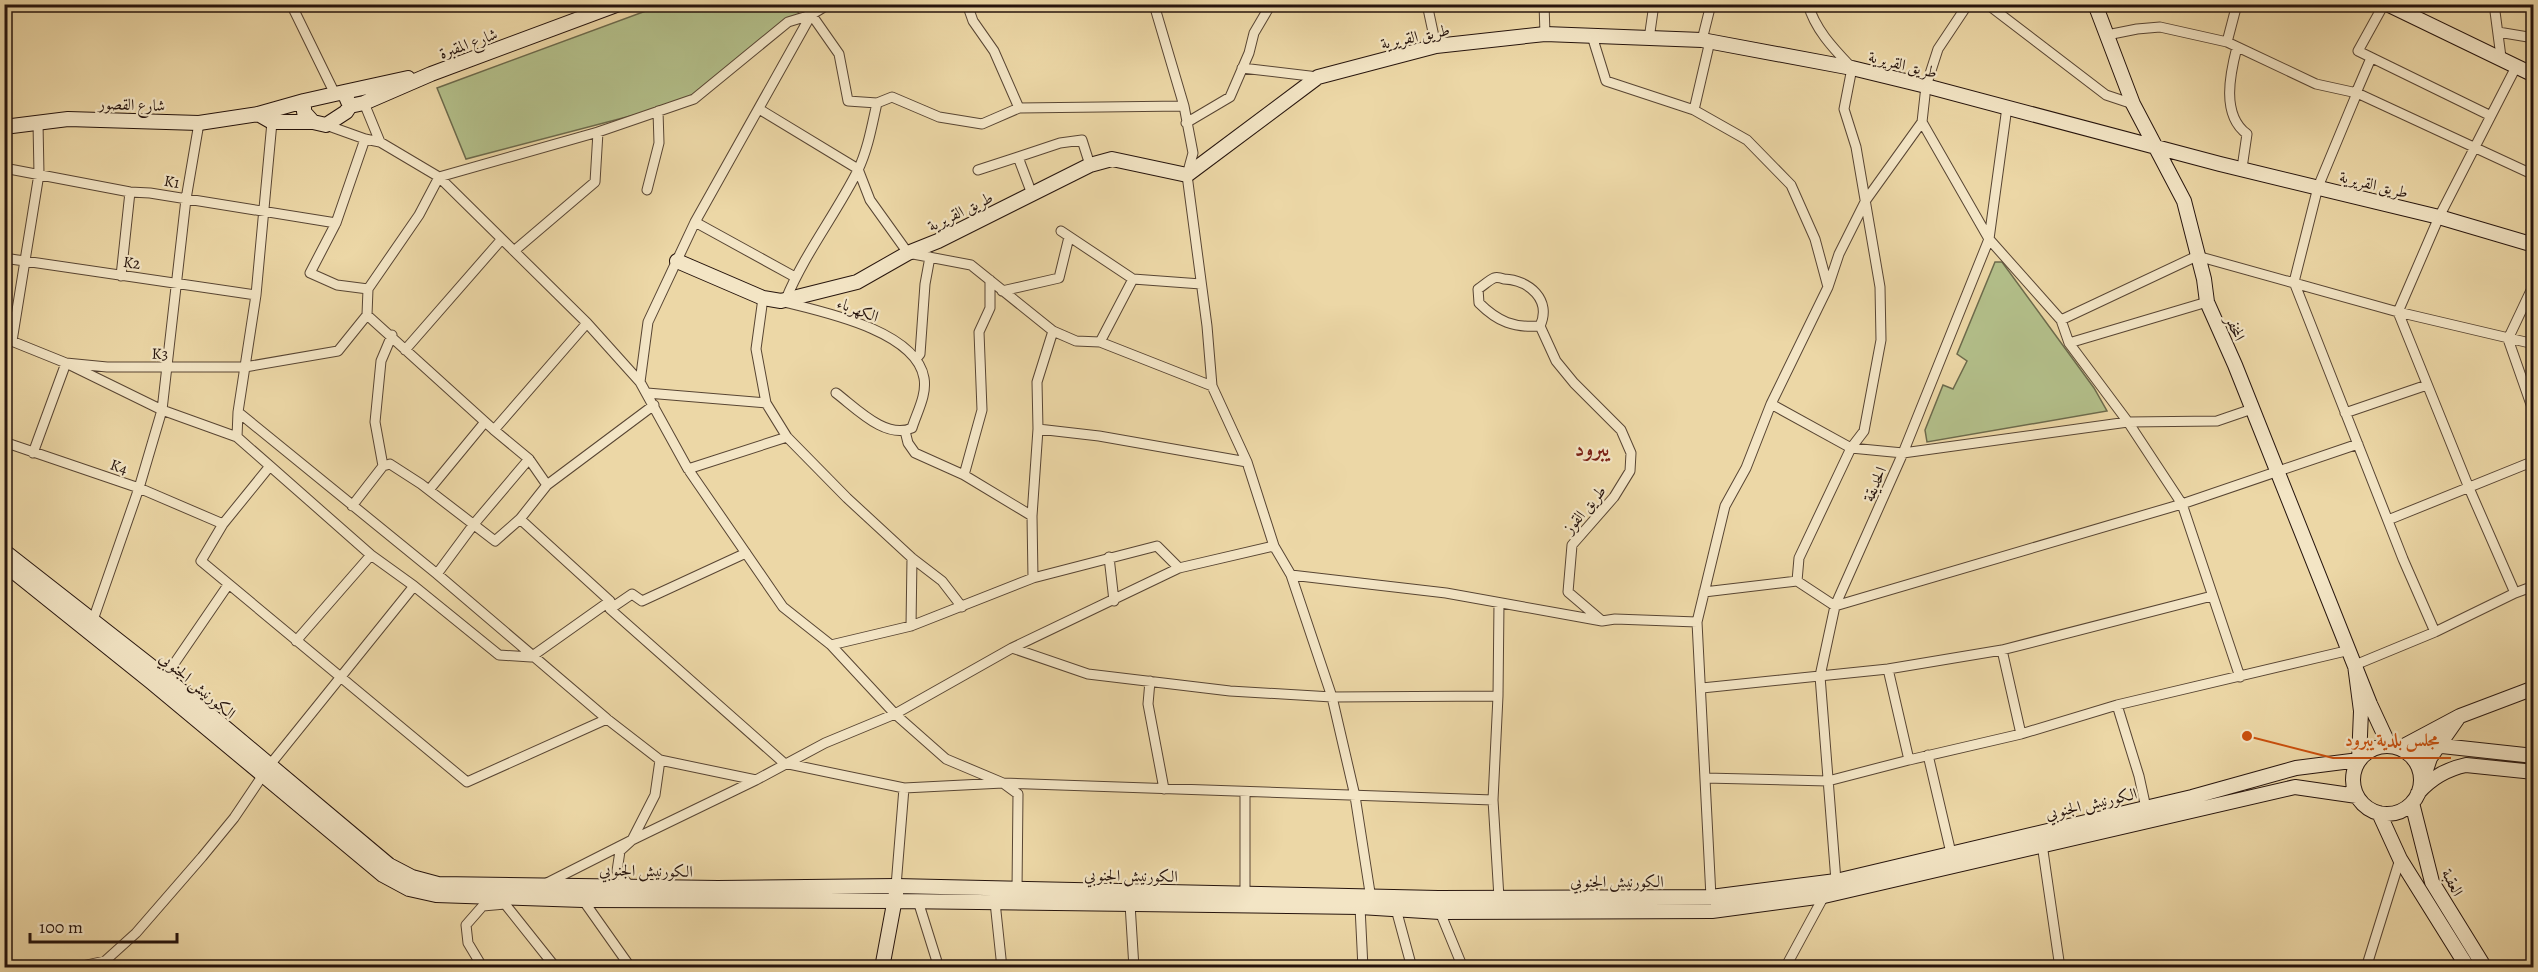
<svg xmlns="http://www.w3.org/2000/svg" width="2538" height="972" viewBox="0 0 2538 972" font-family="Alegreya,Amiri,serif">
<rect width="100%" height="100%" fill="#ecd7a6"/>
<filter id="stains"><feTurbulence type="fractalNoise" baseFrequency=".00333" numOctaves="4"/><feColorMatrix values="0 0 0 0 .2 0 0 0 0 .09 0 0 0 0 .02 0 0 0 .5 -.17"/></filter>
<radialGradient id="worn" r=".72"><stop offset=".6" stop-color="#630" stop-opacity="0"/><stop offset="1" stop-color="#630" stop-opacity=".3"/></radialGradient>
<path fill="#b3bf8a" stroke="#6c6a4c" stroke-width="1.5" d="M662 5H794L799 14 703 93 684 102 466 159 437 88Z
M1995 262H2002L2094 388 2107 411 1927 442 1925 430 1943 385 1953 389 1967 361 1957 354Z"/>
<g fill="none" stroke-linecap="round" stroke-linejoin="round">
<g stroke="#584533" stroke-width="11">
<path id="street" d="M291 4 335 94
M804 4 839 54 848 101 877 103 892 97 939 117 982 124 1019 108 1184 106
M967 4 973 21 994 51 1019 108
M1139 4H1148
M1156 4 1155 8 1184 106 1193 153 1187 175 1207 326 1212 386 1247 462 1274 546 1291 575 1332 697 1355 796 1371 899
M1427 4 1436 46
M1544 4 1545 34
M1968 4 1938 49 1926 86 1922 122 1989 239 2061 320 2069 343 2128 422 2182 504 2240 677
M1987 4 2106 95 2133 104
M2384 4 2358 51 2489 115
M2494 4 2501 57
M2498 32 2534 38
M2107 35 2137 29 2160 27 2227 42 2316 84 2357 93 2534 175
M1592 36 1606 81 1694 110
M1649 39 1654 4
M1702 40 1711 4
M1710 41 1694 110 1747 140 1791 185 1815 239 1828 287
M2227 42 2237 4
M2237 47C2230 74 2221 115 2247 134L2242 168
M1242 68 1318 77
M2356 93 2371 58
M2357 93 2318 187 2294 282 2403 559 2435 632
M364 103 380 142
M759 109 858 169 870 200 908 253 971 265 1053 331 1076 341 1100 342 1212 386
M272 122 256 295 238 412 237 437 270 466 223 524 201 561 467 782 607 719
M1186 123 1230 97 1249 53 1254 33 1271 4
M326 125 365 139 380 142 439 177 587 323 640 382 688 469 783 607 831 645 895 714 946 759 1003 783 1018 794 1017 890
M365 139 336 223 310 273 337 285 368 289
M4 168 130 192 150 193 336 223
M978 170 1018 157
M647 190 659 143 658 111
M1032 194 1018 157 1060 143 1082 140 1090 165
M695 222 795 277
M1061 231 1133 279 1201 284
M514 251 595 182 598 132
M4 258 256 295
M121 276 130 192
M2534 284 2508 339 2534 413
M1002 291 1059 278 1069 237
M763 298 756 349 766 403 787 437 847 498 912 558 942 581 962 607
M786 299C805 253 836 214 858 170 868 149 872 125 877 103
M784 302C824 312 916 331 924 378 927 395 917 412 912 428 886 440 856 408 836 393
M2061 320 2197 256 2398 312 2534 344
M1540 326C1514 328 1498 322 1479 303L1478 289C1483 286 1489 280 1494 278 1497 277 1501 278 1504 279 1529 280 1552 300 1540 326L1556 361 1574 383 1621 430 1631 453 1630 471 1614 497 1572 545 1568 592 1602 621
M4 338 66 363 107 367H245L338 351 367 315
M12 341 39 174 38 123
M1100 342 1133 279
M2069 343 2207 302
M405 350 501 240
M916 359 920 354 925 284 930 257
M640 382 648 322 695 222 811 15 829 4
M647 393 766 403
M1771 404 1851 448 1903 453 2128 422 2217 421 2252 409
M238 412 437 574 607 719 660 760 756 780
M2345 413 2427 385
M1038 429 1099 436 1247 462
M494 430 587 323
M905 431 908 443 915 453 964 475 1032 516
M4 442 139 488 223 524
M33 453 66 363 162 410 237 437
M270 466 371 555 414 586 499 655 531 657 610 601
M383 466 375 422 381 361 392 335
M688 469 787 437
M964 475 982 410 979 332 990 308V280
M547 485 529 459 494 430 367 315 368 289 419 215 439 177 598 132 694 99 788 22 811 15
M429 490 485 422
M352 506 383 466 390 464 421 484 495 541 520 519 547 485 654 405
M520 519 610 601V609L784 763 904 788 1003 783 1493 800
M2388 520 2534 461
M1109 557 1114 601
M437 574 474 524 529 459
M1291 575 1446 593 1602 621 1615 619 1697 622
M1033 578 1032 516 1038 429 1037 382 1053 331
M1797 581 1799 558 1851 448 1864 431 1881 340 1880 287 1856 147 1844 109 1852 68C1835 50 1815 30 1808 4
M1704 592 1797 581 1835 606 2182 504 2358 444
M2515 593 2469 488 2398 312 2439 217 2517 65
M610 609 632 594 642 601 746 553
M93 620 139 488 162 410 186 199 199 123
M911 626 912 558
M296 641 371 555
M831 645 911 626 1033 578 1157 546 1179 568
M1012 648 1088 674 1230 691 1332 697 1498 696
M2002 650 2021 734
M2355 665 2435 632 2515 593 2534 586
M1888 669 1909 760
M165 677 228 585
M1150 681 1148 704 1164 789
M1702 688 1888 669 2002 650 2212 596
M2117 705 2139 776 2146 808
M1928 755 1951 853
M269 766 414 586
M1705 778 1828 781 1909 760 2021 734 2117 705 2350 650
M1245 792V894
M2042 844 2060 968
M1836 881 1820 676 1835 606 1903 453 1989 239 2007 107
M547 883 632 840 756 780 825 743 895 714 1012 648 1179 568 1274 546
M629 885 617 871 620 851 632 840 655 795 660 760
M896 886 904 788
M1711 897 1697 622 1725 506 1746 468 1771 404 1828 287 1839 254 1866 200 1922 122
M1499 898 1493 800 1498 696 1499 603
M583 900 631 968
M918 901 939 968
M995 902 1002 968
M1130 904 1134 968
M483 906 505 904 556 968
M1360 907 1363 968
M1396 909 1412 968
M1440 912 1463 968
M73 968 105 961 136 933 202 857 234 818 263 775
M483 968 468 943 466 925 487 901
M1785 968 1824 896
M2366 968 2400 859"/>
</g>
<g stroke="#26140d" stroke-width="16">
<path id="secondary" d="M2095 4 2133 104 2184 201 2204 279 2207 302 2235 365 2370 704 2389 745
M2387 4 2534 75
M344 92 350 106 346 112 326 125 313 122 304 112V101Z
M344 92 408 78
M350 106 364 103 431 74 619 4
M258 114 272 122H313
M4 127 68 119 199 123 258 114 304 101
M677 261 763 298 781 301 857 282 908 253 938 241 1090 165 1112 159 1187 175 1318 77 1436 46 1545 34 1702 40 1852 68 1926 86 2220 164 2439 217 2534 245
M4 551 165 677 389 865 412 877 438 884 718 888 896 886 1438 898 1711 897 1836 881 2192 797 2296 768 2359 760 2361 711 2355 665
M4 564 150 681 383 875 409 889 436 895 583 900 897 901 1360 907 1440 912 1712 911 1824 896 2295 787 2357 796
M2353 780a34 34 0 1 1 68 0a34 34 0 1 1-68 0Z
M2400 748 2460 716 2534 688
M2410 754 2442 746 2534 756
M2422 782 2430 758 2458 718
M2418 793C2432 777 2447 769 2466 765L2534 772
M2412 803 2432 882 2485 968
M2379 813 2400 859 2468 968
M882 968 896 893"/>
</g>
<use href="#street" stroke="#f3e5c5" stroke-width="9"/>
<use href="#secondary" stroke="#f3e5c5" stroke-width="14"/>
</g>
<g text-anchor="middle" stroke-width="4.5" stroke-linejoin="round" paint-order="stroke">
<g font-size="16" fill="#26140d" stroke="#f3e5c5">
<text transform="translate(1415 36) rotate(-12)" y="6">طريق القريرية</text>
<text transform="translate(468 43) rotate(-20)" y="6">شارع المقبرة</text>
<text transform="translate(1903 64) rotate(14)" y="6">طريق القريرية</text>
<text transform="translate(132 104) rotate(2)" y="6">شارع القصور</text>
<text transform="translate(172 181) rotate(10)" y="6">K1</text>
<text transform="translate(2374 184) rotate(14)" y="6">طريق القريرية</text>
<text transform="translate(960 211) rotate(-26)" y="6">طريق القريرية</text>
<text transform="translate(132 262) rotate(8)" y="6">K2</text>
<text transform="translate(858 309) rotate(21)" y="6">الكهرباء</text>
<text transform="translate(2236 328) rotate(66)" y="6">المخفر</text>
<text transform="translate(160 353) rotate(1)" y="6">K3</text>
<text transform="translate(119 466) rotate(19)" y="6">K4</text>
<text transform="translate(1874 484) rotate(-67)" y="6">الحديقة</text>
<text transform="translate(1584 509) rotate(-50)" y="6">طريق القوز</text>
<text transform="translate(198 685) rotate(40)" y="6">الكورنيش الجنوبي</text>
<text transform="translate(2091 803) rotate(-13)" y="6">الكورنيش الجنوبي</text>
<text transform="translate(646 870) rotate(1)" y="6">الكورنيش الجنوبي</text>
<text transform="translate(1131 875) rotate(1)" y="6">الكورنيش الجنوبي</text>
<text x="1617" y="887">الكورنيش الجنوبي</text>
<text transform="translate(2453 882) rotate(63)" y="6">العقبة</text>
</g>
<g font-size="22" font-weight="bold" fill="#7a1f14" stroke="#f3e5c5">
<text x="1592" y="456">يبرود</text>
</g>
</g>
<path fill="none" stroke="#cb4f0c" stroke-width="2" d="M2247 736L2333 758H2451"/>
<circle fill="#cb4f0c" stroke="#f3e5c5" stroke-width="2" cx="2247" cy="736" r="6"/>
<g font-size="18" text-anchor="middle" font-weight="bold" fill="#cb4f0c" stroke="#f3e5c5" stroke-width="4.5" stroke-linejoin="round" paint-order="stroke">
<text x="2392" y="746">مجلس بلدية يبرود</text>
</g>
<rect width="2538" height="972" fill="none" stroke="#ecd7a6" stroke-width="24"/>
<rect x="6" y="6" width="2526" height="960" fill="none" stroke="#26140d" stroke-width="3"/>
<rect x="12" y="12" width="2514" height="948" fill="none" stroke="#26140d" stroke-width="1.5"/>
<path d="M30 933v9h147v-9" fill="none" stroke="#26140d" stroke-width="3"/>
<text x="39" y="933" font-size="18" fill="#26140d" stroke="#f3e5c5" stroke-width="4.5" paint-order="stroke">100 m</text>
<rect width="100%" height="100%" filter="url(#stains)"/>
<rect width="100%" height="100%" fill="url(#worn)"/>
</svg>
